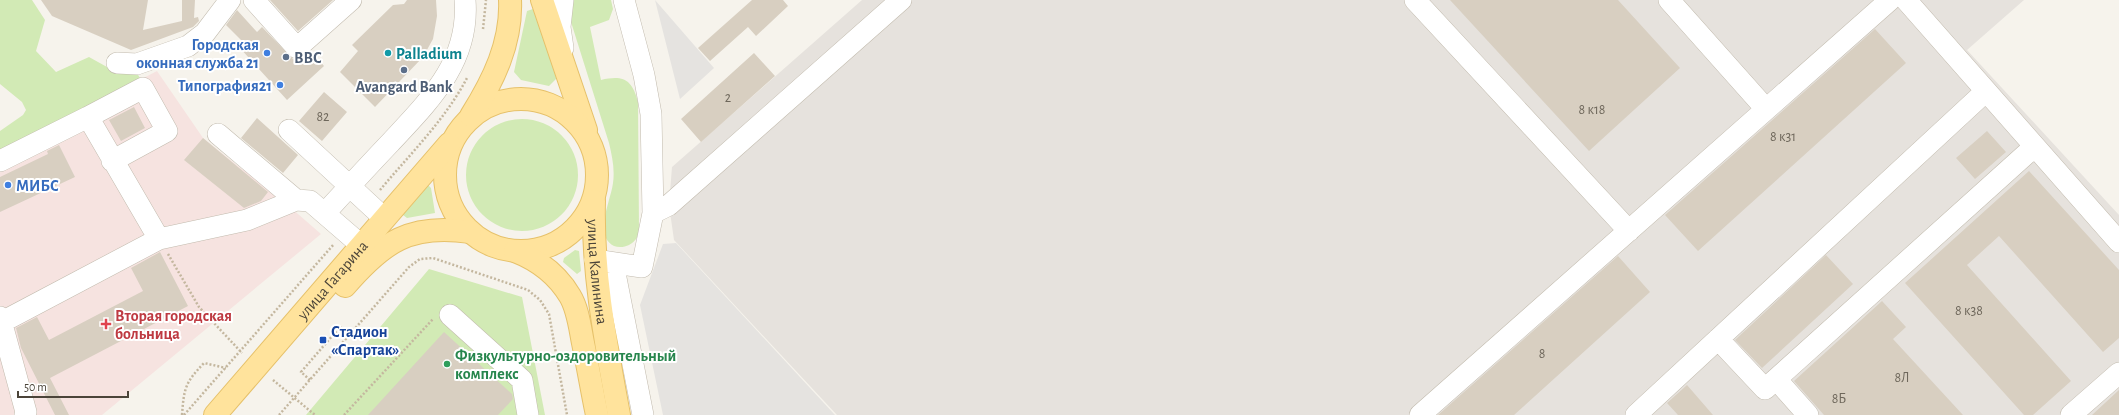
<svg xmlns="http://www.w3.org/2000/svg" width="2119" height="415" viewBox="0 0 2119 415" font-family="'Alegreya Sans',sans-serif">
<rect width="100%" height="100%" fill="#f6f3ec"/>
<path fill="#e6e2dd" d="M862 0H2024L1967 50 2119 215V415H837L674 240 669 205 672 167Z"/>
<path fill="#f6e3e0" d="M157 71 203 138 243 170 245 168 321 234 102 415H0V153Z"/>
<path fill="#d2eab5" d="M0 0H32L45 20 36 51 56 72 89 57 116 72 136 71 142 82 0 156V131L23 115 26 110 22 102 0 84Z
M568 0H611L613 9 609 20 590 27 601 80C623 75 632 79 638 102L639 230C638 237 636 241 629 245 625 247 619 248 614 246 593 236 611 200 613 183 615 169 612 156 609 143L571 22Z
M533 9 557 78 549 86 521 80 514 72 527 11Z
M466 175a56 56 0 1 1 112 0a56 56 0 1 1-112 0Z
M428 185 431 188 435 213 407 218 403 215 404 211 425 186Z
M575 250 579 251 581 271 577 274 563 262 564 258Z
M429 269 522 297 545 415H306Z"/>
<path fill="#e5e3e0" d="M655 0 714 68 680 99Z
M676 243 835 415H663L640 305 663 244Z"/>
<path fill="#d8cfc1" d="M41 0H148L143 30 182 21V0H195L194 18 198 17 199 21 193 27 131 50 52 16Z
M270 0H333L298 31Z
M407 0H436L437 16 433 39 423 57 375 107 340 72 358 51 352 45 393 5 404 4Z
M752 0H783L788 6 756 36 748 27 710 61 698 48Z
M1450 0H1618L1680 68 1589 151Z
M237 10 257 32 262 27 293 59 300 60 311 51 324 66 287 100 239 47 244 43 226 25Z
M1875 29 1906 63 1698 251 1665 215Z
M754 53 775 76 701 142 681 119Z
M324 92 347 112 322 141 299 121Z
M134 107 145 128 121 141 109 120Z
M257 118 298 155 283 173 241 138Z
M1987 131 2006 152 1975 179 1956 158Z
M203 138 268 192 261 201 244 208 184 160Z
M59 145 75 177 0 212V177L48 154 47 151Z
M2029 171 2119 270V338L2103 352 1999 236 1967 265 2071 381 2033 415H2024L1905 283Z
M160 252 188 306 50 378 69 415H55L21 348 16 328 37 317 49 340 143 291 131 268Z
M1826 255 1853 284 1762 368 1735 340Z
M1618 256 1650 292 1514 415H1438Z
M1882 301 1906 327 1893 339 1963 415H1824L1794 381Z
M444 332 512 394 513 399 498 415H368Z
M1687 385 1713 415H1678L1667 403Z
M2119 390V415H2092Z"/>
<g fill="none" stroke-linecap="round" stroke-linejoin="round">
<g stroke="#c2bbae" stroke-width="22">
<path id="minor" d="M254 0 297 48 351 0
M1415 0 1629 231
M1669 0 1766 109
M1906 0 2119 242
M563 48 560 27 563 0
M117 63 137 64 188 46 205 33 230 0
M88 117 143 88 167 131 112 161
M289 130 384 218
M218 134 296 200
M0 161 88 117 159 239
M325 213C347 189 368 166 390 143 429 101 470 62 465 0
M653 213 669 205 901 0
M595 260 642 267 653 213 651 114 644 75 624 0
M613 263 643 415
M450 315 522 380 528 415
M0 317 26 412 25 415
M2 322 159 239 247 220 296 200 310 201 361 245
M1718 339 1765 389 2034 147
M1776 379 1808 415
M1420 415 1890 0
M1636 415 1985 92
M2071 415 2119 373"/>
</g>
<g stroke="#e6c16a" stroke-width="24">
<g id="major">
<path d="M542 0 586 130"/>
<circle cx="521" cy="175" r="76"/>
<path d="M471 116C493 81 512 43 510 0"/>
<path id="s1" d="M594 201C592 273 606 344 619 415"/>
<path d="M515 251C538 260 557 274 570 296 578 309 580 328 583 343 588 367 592 391 597 415"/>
<path d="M345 286C383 242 410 223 470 232"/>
<path id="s2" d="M215 415 449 144"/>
</g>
</g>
<path stroke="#c4b79f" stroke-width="2.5" stroke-dasharray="2 2" stroke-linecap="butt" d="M483 29 486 0
M380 190C410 154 445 120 467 78
M168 254 199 307 242 353
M273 380 315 415
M310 380 301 372 340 327 349 334
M182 415C184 388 185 383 204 363L226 368
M184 415 334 244
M279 415 409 267 420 259 433 258 528 290 540 300 549 314 567 415
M344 415 433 319"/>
<use href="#minor" stroke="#fff" stroke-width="21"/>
<use href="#major" stroke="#ffe39c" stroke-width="22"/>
</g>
<g fill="#3f7fe0" stroke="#fff" stroke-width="1.5">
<circle cx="267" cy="53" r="4"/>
<circle cx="280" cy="85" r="4"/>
<circle cx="8" cy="185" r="4"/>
</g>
<circle fill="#0f9aa8" stroke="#fff" stroke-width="1.5" cx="388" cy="53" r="4"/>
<g fill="#5c6f8a" stroke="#fff" stroke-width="1.5">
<circle cx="286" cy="57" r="4"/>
<circle cx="404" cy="70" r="4"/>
</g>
<path fill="#e0444e" stroke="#fff" stroke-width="1.5" d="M104 318h4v4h4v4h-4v4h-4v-4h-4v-4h4z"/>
<rect fill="#1a4fb4" stroke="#fff" stroke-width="1.5" x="319" y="336" width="8" height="8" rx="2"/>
<circle fill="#2e9e5b" stroke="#fff" stroke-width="1.5" cx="447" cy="364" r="4"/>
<g text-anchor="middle" stroke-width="4" stroke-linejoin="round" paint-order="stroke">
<g font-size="14" fill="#6e675b">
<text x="728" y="102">2</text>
<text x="1592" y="114">8 к18</text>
<text x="323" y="121">82</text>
<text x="1783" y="141">8 к31</text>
<text x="1969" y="315">8 к38</text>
<text x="1542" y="358">8</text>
<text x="1902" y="382">8Л</text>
<text x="1839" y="403">8Б</text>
</g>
<g font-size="16" font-weight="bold" fill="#366cbe" stroke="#fff" text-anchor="end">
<text x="259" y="50">Городская<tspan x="259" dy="18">оконная служба 21</tspan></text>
<text x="272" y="91">Типография21</text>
<text x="16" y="191" text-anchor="start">МИБС</text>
</g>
<g font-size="16" font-weight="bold" fill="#0d838f" stroke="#fff" text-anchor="start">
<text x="396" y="59">Palladium</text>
</g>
<g font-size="16" font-weight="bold" fill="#4e5e75" stroke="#fff" text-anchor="start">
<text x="294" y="63">ВВС</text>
<text x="404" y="92" text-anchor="middle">Avangard Bank</text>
</g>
<g font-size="16" fill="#4b4439" stroke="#fff">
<text dy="6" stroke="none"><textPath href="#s1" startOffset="71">улица Калинина</textPath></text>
<text dy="6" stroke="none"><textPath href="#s2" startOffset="179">улица Гагарина</textPath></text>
</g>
<g font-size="16" font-weight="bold" fill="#be3a42" stroke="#fff" text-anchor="start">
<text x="115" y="321">Вторая городская<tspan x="115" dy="18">больница</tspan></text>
</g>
<g font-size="16" font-weight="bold" fill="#164399" stroke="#fff" text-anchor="start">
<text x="331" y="337">Стадион<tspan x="331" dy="18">«Спартак»</tspan></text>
</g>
<g font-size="16" font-weight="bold" fill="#27864d" stroke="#fff" text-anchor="start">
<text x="455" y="361">Физкультурно-оздоровительный<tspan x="455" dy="18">комплекс</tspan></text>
</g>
</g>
<path d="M18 391v6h110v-6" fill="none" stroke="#4b4439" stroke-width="2"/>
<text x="24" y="391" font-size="12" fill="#4b4439" stroke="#ffffff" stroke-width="3" paint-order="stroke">50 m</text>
</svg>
